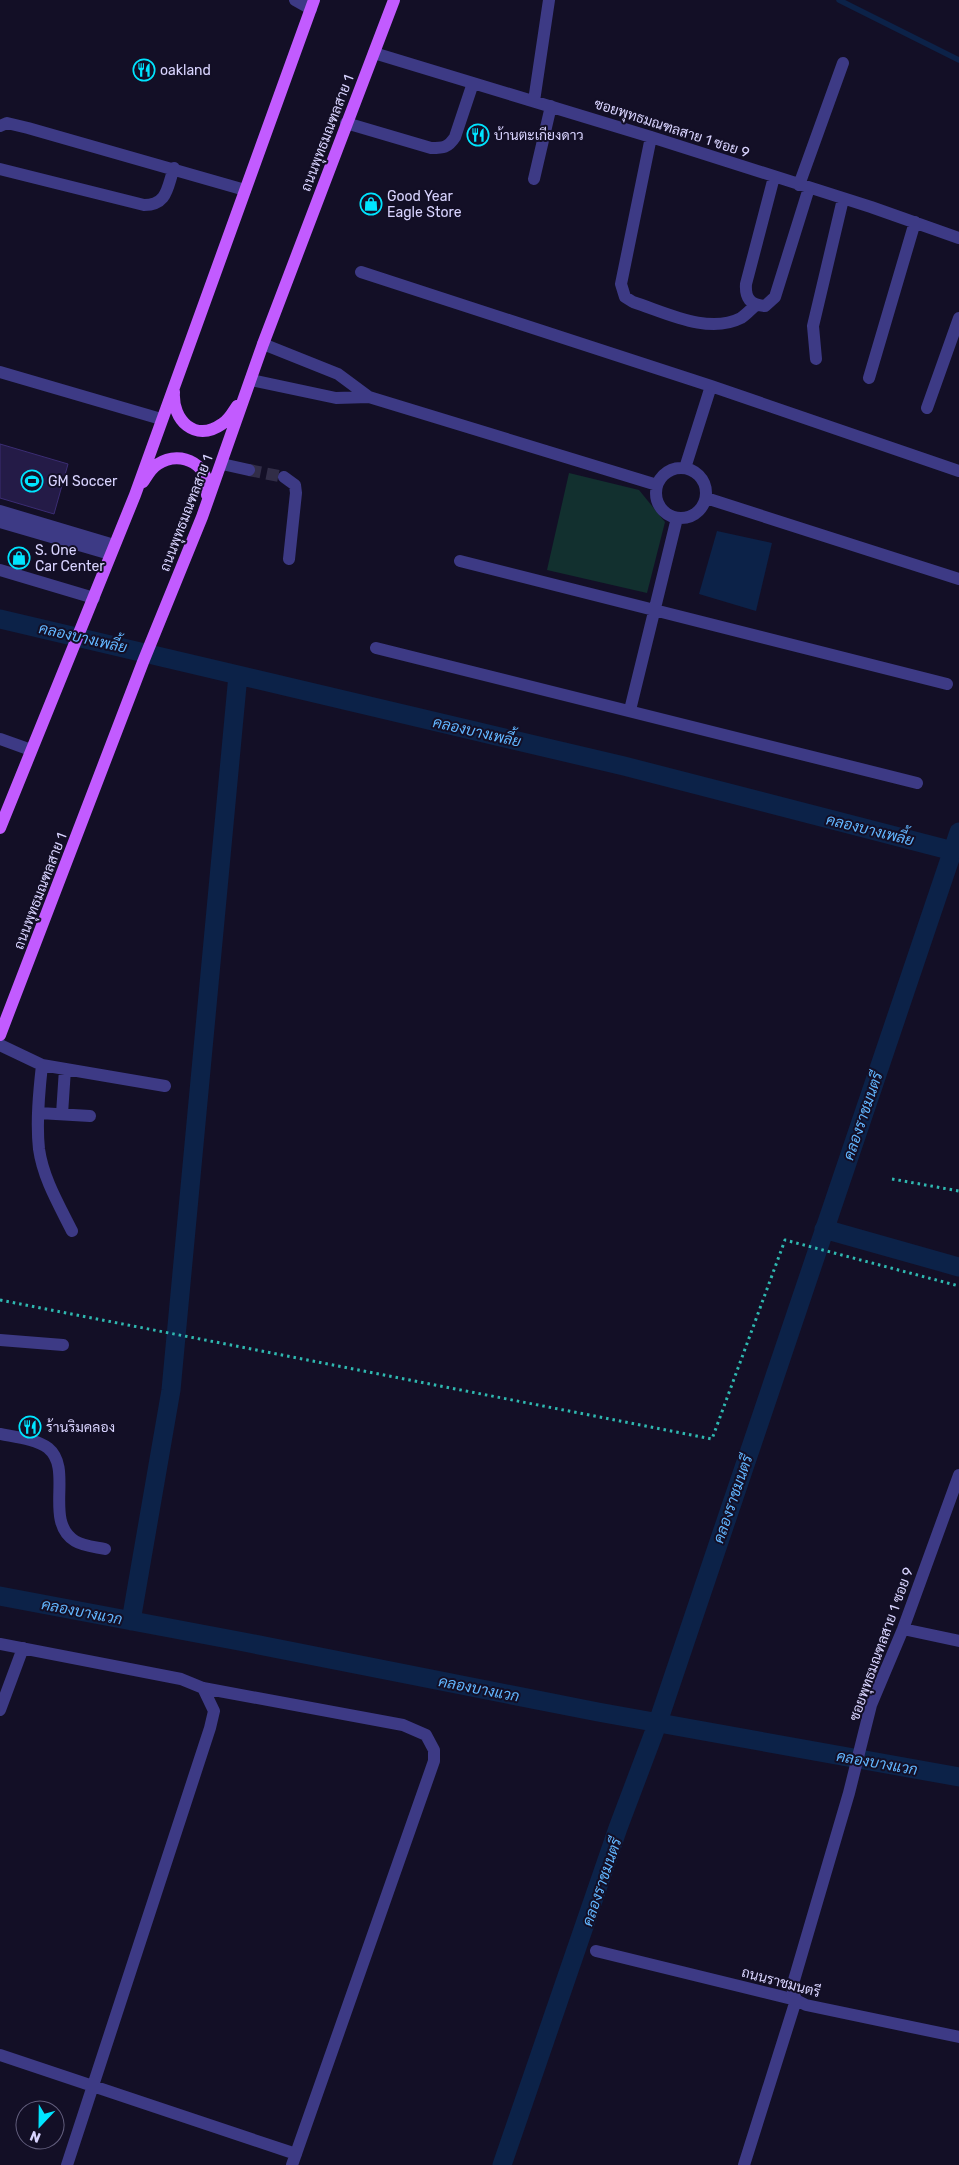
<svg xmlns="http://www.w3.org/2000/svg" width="959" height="2165" viewBox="0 0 959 2165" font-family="Rubik,Sarabun,sans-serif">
<rect width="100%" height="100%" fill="#130f26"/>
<path fill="#12302f" d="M569 473 639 490 665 522 647 593 547 570Z"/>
<path fill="#0c2248" d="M717 531 772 543 756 611 699 594Z"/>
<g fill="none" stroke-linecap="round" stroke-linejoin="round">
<path stroke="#0c2248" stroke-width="5.5" d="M839 0 959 60"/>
<path stroke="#0c2248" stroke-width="19" d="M0 619 624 766 953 851
M824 1229 959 1267
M0 1596 244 1642 598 1712 959 1777
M131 1621 171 1390 238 675
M502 2165 618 1828 658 1722 959 832"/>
</g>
<path fill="#241b47" stroke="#3b2d73" d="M0 444 68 464 54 514 0 498Z"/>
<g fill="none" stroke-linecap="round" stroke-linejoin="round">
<path stroke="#312d47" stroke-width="12" stroke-dasharray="12 6" stroke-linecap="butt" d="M249 470 284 477"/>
<path stroke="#2fb8b0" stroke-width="3" stroke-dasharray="2.5 4" stroke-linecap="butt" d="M892 1179 959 1191
M0 1300 712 1439 785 1240 959 1286"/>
<path stroke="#3d3a85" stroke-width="12" d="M295 0 311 9
M374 53 651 137 871 207 959 238
M534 101 549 0
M346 123 431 148C443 148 448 148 455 137L473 83
M0 126 7 123 28 128 245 190
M651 137 621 284 625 297 633 302C665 312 708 335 741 318 746 315 751 309 756 305
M0 169 144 205C168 205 167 187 174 168
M774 177 746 284C745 298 750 305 765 306L775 297 809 188
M534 179 551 106
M799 185 843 63
M361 272 711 386 959 471
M263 344 338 374 369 397
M816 359 813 326 843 199
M0 372 161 419
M869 378 915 222
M251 380 336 398 369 397 657 485
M927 408 959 318
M222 464 249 470
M656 493a25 25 0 1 1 50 0a25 25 0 1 1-50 0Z
M685 468 711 386
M284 477 295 485 296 493 289 559
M706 498 959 579
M0 511 114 545
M0 522 110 554
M460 561 947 684
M0 570 94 598
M376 648 917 783
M630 710 677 518
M0 739 31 750
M0 1045 42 1065C39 1092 36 1122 39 1149 43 1178 59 1205 72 1231
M42 1065 165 1086
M39 1113 90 1116
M62 1114 65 1069
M0 1340 63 1345
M0 1434C15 1437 36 1439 48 1448 74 1469 43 1521 75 1541 83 1546 96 1547 105 1549
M903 1629 959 1641
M0 1644 181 1679 203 1688 403 1725 426 1735 434 1750V1761L292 2165
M0 1710 23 1648
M596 1951 796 2000 806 2005 959 2037
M796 2000 792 1987 849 1793 871 1705 903 1629 959 1475
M0 2055 296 2154
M67 2165 210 1728 214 1711 203 1688
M744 2165 796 2000"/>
<path stroke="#c25bff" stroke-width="12" d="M174 392C172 420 195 443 222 424 229 420 233 412 237 406
M143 482C147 476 151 468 158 464 182 448 213 467 207 495
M0 828 135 495 314 0
M0 1035 143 662 202 517 263 344 394 0"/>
</g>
<defs>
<g id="restaurant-ring" transform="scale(1.125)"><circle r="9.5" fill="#130f26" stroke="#00e5ff" stroke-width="1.5"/><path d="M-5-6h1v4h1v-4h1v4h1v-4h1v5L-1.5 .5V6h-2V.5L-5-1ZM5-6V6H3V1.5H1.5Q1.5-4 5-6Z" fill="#00e5ff"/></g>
<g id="shop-ring" transform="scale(1.125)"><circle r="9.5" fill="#130f26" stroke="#00e5ff" stroke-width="1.5"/><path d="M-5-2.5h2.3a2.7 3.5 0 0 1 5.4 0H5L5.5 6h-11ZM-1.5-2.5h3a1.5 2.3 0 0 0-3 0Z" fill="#00e5ff"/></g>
<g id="stadium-ring" transform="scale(1.125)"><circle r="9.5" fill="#130f26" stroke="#00e5ff" stroke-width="1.5"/><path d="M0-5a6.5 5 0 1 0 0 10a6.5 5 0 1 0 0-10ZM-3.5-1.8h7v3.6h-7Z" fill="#00e5ff"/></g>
</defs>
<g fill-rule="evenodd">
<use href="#restaurant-ring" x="144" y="70"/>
<use href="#restaurant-ring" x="478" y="135"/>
<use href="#shop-ring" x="371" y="204"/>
<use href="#stadium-ring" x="32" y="481"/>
<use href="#shop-ring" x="19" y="558"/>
<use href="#restaurant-ring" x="30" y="1427"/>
</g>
<g text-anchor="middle" stroke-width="4" stroke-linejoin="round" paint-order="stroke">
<g font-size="14" fill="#d9d4ff" stroke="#130f26" text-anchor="start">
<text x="160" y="75">oakland</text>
<text x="494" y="140">บ้านตะเกียงดาว</text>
<text x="387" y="201">Good Year<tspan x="387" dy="16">Eagle Store</tspan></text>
<text x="48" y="486">GM Soccer</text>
<text x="35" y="555">S. One<tspan x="35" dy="16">Car Center</tspan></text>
<text x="46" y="1432">ร้านริมคลอง</text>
</g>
<g font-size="14" fill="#d9d4ff" stroke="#130f26">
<text transform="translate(672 128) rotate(18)" y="5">ซอยพุทธมณฑลสาย 1 ซอย 9</text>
<text transform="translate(327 133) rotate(-69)" y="5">ถนนพุทธมณฑลสาย 1</text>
<text transform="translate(186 513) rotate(-69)" y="5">ถนนพุทธมณฑลสาย 1</text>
<text transform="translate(40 891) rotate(-69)" y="5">ถนนพุทธมณฑลสาย 1</text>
<text transform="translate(881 1644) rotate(-70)" y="5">ซอยพุทธมณฑลสาย 1 ซอย 9</text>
<text transform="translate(781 1982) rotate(15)" y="5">ถนนราชมนตรี</text>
</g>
<g font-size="15" font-style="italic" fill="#62b6ff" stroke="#130f26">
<text transform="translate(83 638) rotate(13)" y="5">คลองบางเพลี้ย</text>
<text transform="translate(477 732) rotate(13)" y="5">คลองบางเพลี้ย</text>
<text transform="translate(870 830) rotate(14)" y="5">คลองบางเพลี้ย</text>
<text transform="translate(863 1116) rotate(-71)" y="5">คลองราชมนตรี</text>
<text transform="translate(733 1499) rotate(-71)" y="5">คลองราชมนตรี</text>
<text transform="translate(82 1612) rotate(11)" y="5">คลองบางแวก</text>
<text transform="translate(479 1689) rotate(11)" y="5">คลองบางแวก</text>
<text transform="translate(877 1763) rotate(10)" y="5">คลองบางแวก</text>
<text transform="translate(602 1882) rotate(-71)" y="5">คลองราชมนตรี</text>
</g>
</g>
<g transform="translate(40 2125) rotate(202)"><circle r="24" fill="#130f26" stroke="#625e7d"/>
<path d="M0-4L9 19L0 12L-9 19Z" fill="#00e5ff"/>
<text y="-8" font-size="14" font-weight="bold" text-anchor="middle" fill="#d9d4ff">N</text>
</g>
</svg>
